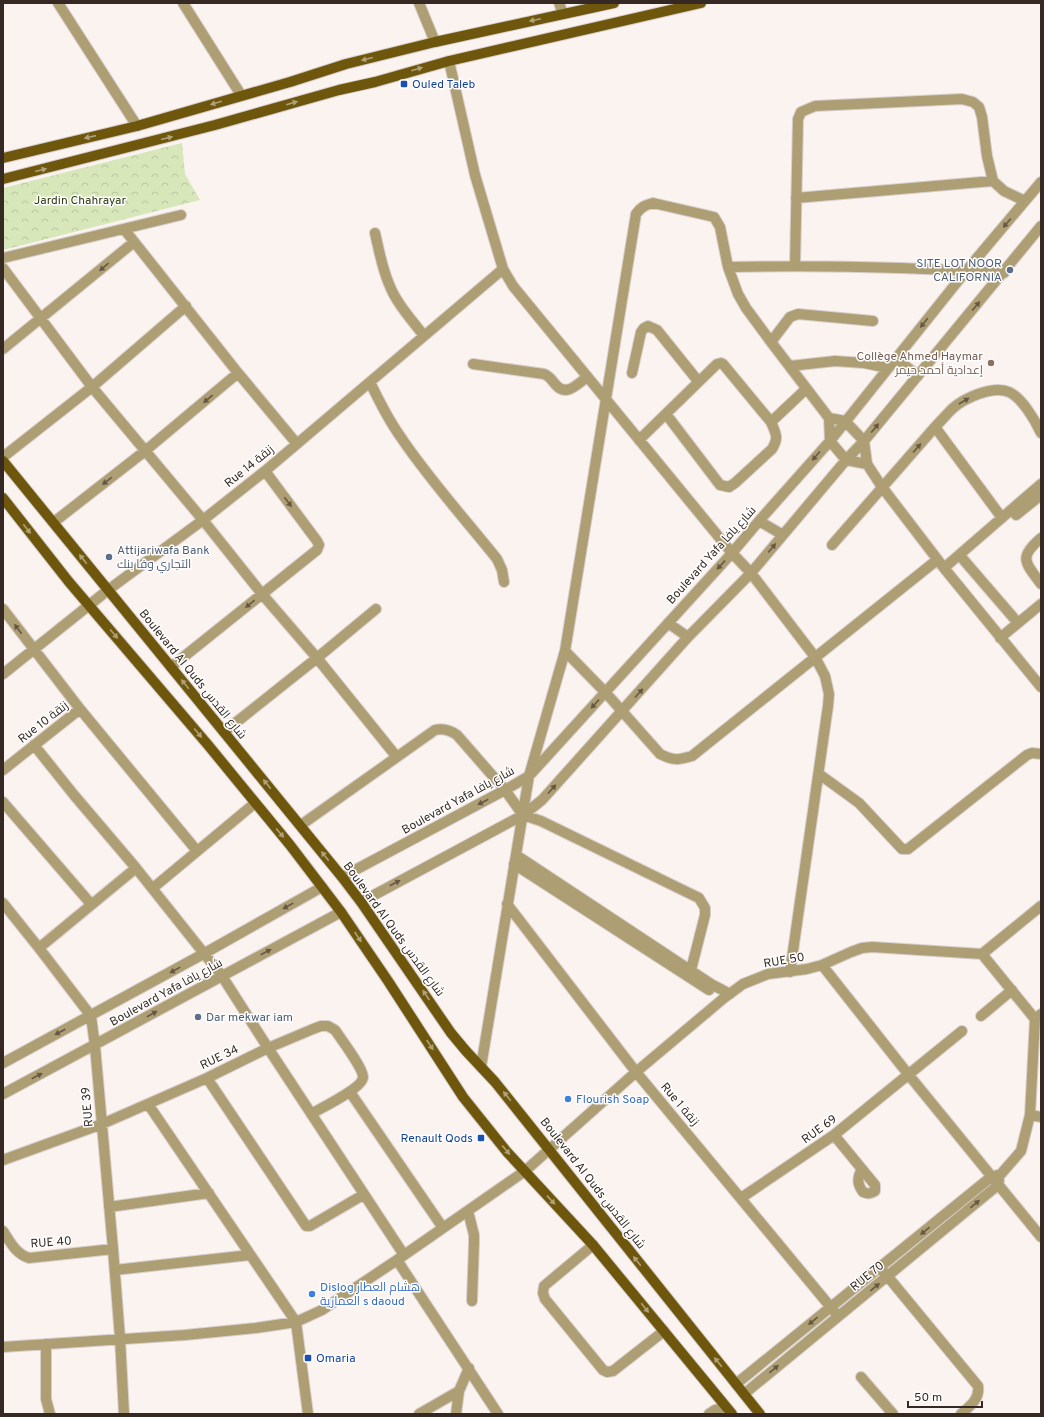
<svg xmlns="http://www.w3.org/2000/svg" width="1044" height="1417" viewBox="0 0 1044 1417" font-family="Overpass,Cairo,sans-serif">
<defs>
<pattern id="park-crowns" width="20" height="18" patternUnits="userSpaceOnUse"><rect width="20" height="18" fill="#d7e7ba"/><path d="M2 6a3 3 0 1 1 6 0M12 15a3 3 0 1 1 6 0" fill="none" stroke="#b9c6a0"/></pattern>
</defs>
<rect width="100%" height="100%" fill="#faf3f0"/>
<path fill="url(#park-crowns)" d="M182 143 185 174 200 200 3 250V188Z"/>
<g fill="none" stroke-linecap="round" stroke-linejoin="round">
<g stroke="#d7cfcb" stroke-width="12">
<path id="minor" d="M58 3 137 126
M183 3 241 95
M419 3 435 42
M559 3 563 14
M449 61 475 175 503 269 513 286 732 553 751 573 815 657 825 676 829 694 828 706 790 972
M796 198 993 181
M124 229 238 373 297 444
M375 233C379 250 382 268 389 284 396 303 412 320 424 336
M3 258 181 215
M795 266 798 119 801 112 815 106 962 99 973 102 979 107 982 117 987 156 993 181 1004 191 1025 201
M728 267 720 227 714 217 653 203C645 205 641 207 636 214L565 651 606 693 660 754C674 761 678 760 692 756L937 560
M3 268 92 387 203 520 262 594 317 658 396 756
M771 342 790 317 798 314 873 321
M3 349 134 242
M896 358 918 376
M473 364 544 374C550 376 552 381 556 385 566 397 578 384 587 377
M790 366 835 361 864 363 888 368
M632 373 641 332 644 328 648 326 657 330 698 381
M370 382C379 401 388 419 400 436 428 478 465 519 497 559L502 570 504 582
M666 414 720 485 729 487 735 483 772 449C779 438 776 434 771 422
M829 418 845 421 864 441 867 464 882 487 944 568 1041 687
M935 427 1002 518
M639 440 717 364 721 363 723 364 771 422 806 389
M3 457 92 387 186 306
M867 464 846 460 830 441 829 418 771 342 746 308 738 294 728 267C820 265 912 267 1004 273
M1016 515 1041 495
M759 521 783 535
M54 522 145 451 238 373
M1041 538C1018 558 1025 562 1041 584
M832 545 935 427C941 421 946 415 952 409 964 398 993 385 1009 392 1022 398 1035 420 1041 433
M962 558 1018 623
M944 568 1041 484
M3 609 80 709 197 851
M668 623 688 637
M1000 638 1041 604
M171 667 317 550 319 545 317 541 265 471
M3 674 108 590 203 520 265 471 503 269
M224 732 317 658 376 609
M34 745 74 795 136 868 222 976 268 1048 404 1255
M3 770 80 709
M819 774 859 803 902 849H908L1027 755 1032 753 1041 754
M3 802 91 904
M301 825 435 730C443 728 450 730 457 735L505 790 523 815 541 821 699 898 705 908V915L691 970
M516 855 711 984 730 994
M514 864 709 990
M342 877 505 790 529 776 732 553 759 521 830 441 966 271 1041 182
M153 888 255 803
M361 902 523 815 542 800 688 637 751 573 846 460 864 441 1041 226
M3 903 39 948 91 1016 95 1046 113 1249 120 1338 124 1414
M507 904 636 1072 838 1316
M39 948 136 868
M982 954 1035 1019
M822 965 908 1074 1041 1237
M981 1016 1012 990
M3 1063 205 953 322 887
M481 1067 529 776 565 651
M207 1078 306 1226H310L363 1195
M350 1092 443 1228
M3 1094 341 912
M148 1104 296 1322 308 1414
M1030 1115 1041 1117
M834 1135 875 1185V1191C870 1194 868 1194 863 1192 857 1184 857 1178 862 1169
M3 1160 102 1124 207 1078 268 1048 313 1029 321 1026H328L335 1030C341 1039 363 1068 363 1077 363 1088 321 1108 311 1114
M741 1198 834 1135 962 1031
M109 1207 209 1193
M468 1211 474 1235V1243L472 1301
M3 1231C10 1242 16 1254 29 1258L113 1249
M593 1245 544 1286 543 1293 545 1299 603 1370 607 1372 613 1371 664 1331
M397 1260 498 1414
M115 1270 250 1255
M884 1272 978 1386C980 1399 970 1406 961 1414
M46 1344V1399L50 1414
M3 1347 185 1335 256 1328 296 1322 322 1310 397 1260 525 1171 636 1072 724 998 743 984 768 974 807 969 822 965 851 952 862 948 872 947 982 954 1041 906
M861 1377 893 1414
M736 1384 991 1177 1001 1174 1021 1151 1030 1115 1035 1019 1041 1014
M744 1394 998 1185 999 1180
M419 1414 459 1391
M456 1414 459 1391 469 1368
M709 1414 715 1410 725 1407"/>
</g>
<g stroke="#d7cfcb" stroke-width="12">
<path id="major" d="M3 158 137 126 290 82 346 64 435 42 614 3
M3 179 215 125 339 90 375 82 449 61 701 3
M3 461 342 877 361 902 451 1033 466 1051 495 1082 760 1414
M3 498 69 582 208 745 290 845 341 912 388 981 463 1097 507 1152 593 1245 732 1414"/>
</g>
<use href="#minor" stroke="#ae9e74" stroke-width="10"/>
<use href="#major" stroke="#6e560d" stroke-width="10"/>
</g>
<defs><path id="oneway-solid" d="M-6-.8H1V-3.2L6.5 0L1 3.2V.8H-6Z"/></defs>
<g fill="#afa27a">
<use href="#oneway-solid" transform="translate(535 20) rotate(168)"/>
<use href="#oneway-solid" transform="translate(367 59) rotate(166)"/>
<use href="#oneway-solid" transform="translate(417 69) rotate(-16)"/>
<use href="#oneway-solid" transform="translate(216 103) rotate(164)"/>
<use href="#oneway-solid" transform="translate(292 103) rotate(-16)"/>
<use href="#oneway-solid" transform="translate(90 137) rotate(167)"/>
<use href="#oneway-solid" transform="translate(167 138) rotate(-14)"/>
<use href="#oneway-solid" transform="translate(41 170) rotate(-14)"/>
<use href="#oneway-solid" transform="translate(27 529) rotate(52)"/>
<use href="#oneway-solid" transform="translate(83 559) rotate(-129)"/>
<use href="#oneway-solid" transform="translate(114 634) rotate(50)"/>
<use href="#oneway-solid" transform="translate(185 684) rotate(-129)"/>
<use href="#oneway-solid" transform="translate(198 733) rotate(50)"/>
<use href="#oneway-solid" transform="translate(267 784) rotate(-129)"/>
<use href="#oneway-solid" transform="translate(280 833) rotate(50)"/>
<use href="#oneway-solid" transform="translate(325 856) rotate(-128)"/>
<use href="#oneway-solid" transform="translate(358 937) rotate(56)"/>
<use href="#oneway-solid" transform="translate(426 995) rotate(-124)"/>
<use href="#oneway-solid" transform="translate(430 1045) rotate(57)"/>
<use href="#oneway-solid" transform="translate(507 1096) rotate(-129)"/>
<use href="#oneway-solid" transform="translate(506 1150) rotate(50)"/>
<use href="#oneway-solid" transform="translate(551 1200) rotate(47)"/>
<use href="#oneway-solid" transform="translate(637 1261) rotate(-129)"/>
<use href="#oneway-solid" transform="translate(645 1308) rotate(51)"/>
<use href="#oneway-solid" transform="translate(718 1362) rotate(-129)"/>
</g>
<g fill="#665843">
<use href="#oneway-solid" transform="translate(1007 223) rotate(130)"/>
<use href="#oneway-solid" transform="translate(104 267) rotate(140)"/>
<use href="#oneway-solid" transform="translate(976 306) rotate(-50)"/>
<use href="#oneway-solid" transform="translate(924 323) rotate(129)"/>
<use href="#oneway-solid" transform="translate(208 399) rotate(140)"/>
<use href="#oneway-solid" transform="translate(964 401) rotate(-30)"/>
<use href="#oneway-solid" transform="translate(875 428) rotate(-50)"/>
<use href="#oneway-solid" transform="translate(917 448) rotate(-49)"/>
<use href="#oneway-solid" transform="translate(816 456) rotate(131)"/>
<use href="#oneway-solid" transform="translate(107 481) rotate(142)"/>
<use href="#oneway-solid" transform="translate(288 502) rotate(53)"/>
<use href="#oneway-solid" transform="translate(772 548) rotate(-50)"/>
<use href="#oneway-solid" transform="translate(721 565) rotate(133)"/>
<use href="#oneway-solid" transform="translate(250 604) rotate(141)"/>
<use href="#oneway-solid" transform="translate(18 629) rotate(-127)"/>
<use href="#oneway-solid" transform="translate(639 693) rotate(-48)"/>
<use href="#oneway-solid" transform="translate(595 704) rotate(133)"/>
<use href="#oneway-solid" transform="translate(552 789) rotate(-48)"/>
<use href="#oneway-solid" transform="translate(483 802) rotate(152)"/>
<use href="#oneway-solid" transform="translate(395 883) rotate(-28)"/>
<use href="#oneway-solid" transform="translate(288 906) rotate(151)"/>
<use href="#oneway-solid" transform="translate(266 952) rotate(-28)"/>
<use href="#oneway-solid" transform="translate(175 970) rotate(151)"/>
<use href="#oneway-solid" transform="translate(152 1014) rotate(-29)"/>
<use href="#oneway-solid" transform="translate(60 1032) rotate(152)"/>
<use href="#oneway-solid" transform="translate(37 1076) rotate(-28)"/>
<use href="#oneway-solid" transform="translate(975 1204) rotate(-40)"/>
<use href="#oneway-solid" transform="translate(925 1231) rotate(141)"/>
<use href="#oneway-solid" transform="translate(875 1287) rotate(-39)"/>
<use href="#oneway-solid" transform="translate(813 1321) rotate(141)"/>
<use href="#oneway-solid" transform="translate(774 1369) rotate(-40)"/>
</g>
<g fill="#1a4fb4" stroke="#fff" stroke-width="1.5">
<rect x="400" y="80" width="8" height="8" rx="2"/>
<rect x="477" y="1134" width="8" height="8" rx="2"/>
<rect x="304" y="1354" width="8" height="8" rx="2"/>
</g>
<g fill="#5c6f8a" stroke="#fff" stroke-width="1.5">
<circle cx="1010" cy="270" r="4"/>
<circle cx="109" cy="557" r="4"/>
<circle cx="198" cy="1017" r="4"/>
</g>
<circle fill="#8d6e63" stroke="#fff" stroke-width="1.5" cx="991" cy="363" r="4"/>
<g fill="#3f7fe0" stroke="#fff" stroke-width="1.5">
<circle cx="568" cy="1099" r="4"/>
<circle cx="312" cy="1294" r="4"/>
</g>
<g text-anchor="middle" stroke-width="3" stroke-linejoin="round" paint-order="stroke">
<g font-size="12" fill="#164399" stroke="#fff" text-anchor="start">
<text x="412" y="88">Ouled Taleb</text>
<text x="473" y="1142" text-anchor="end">Renault Qods</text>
<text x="316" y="1362">Omaria</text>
</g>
<g font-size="12" fill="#2d3811" stroke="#fff">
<text x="80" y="204">Jardin Chahrayar</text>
</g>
<g font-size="12" fill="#4e5e75" stroke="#fff" text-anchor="start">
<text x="1002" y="267" text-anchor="end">SITE LOT NOOR<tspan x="1002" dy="14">CALIFORNIA</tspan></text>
<text x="117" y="554">Attijariwafa Bank<tspan x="117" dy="14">التجاري وفا بنك</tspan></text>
<text x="206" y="1021">Dar mekwar iam</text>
</g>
<g font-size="12" fill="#785e54" stroke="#fff" text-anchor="end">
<text x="983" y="360">Collège Ahmed Haymar<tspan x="983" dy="14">إعدادية أحمد حيمر</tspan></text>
</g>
<g font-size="12" fill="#362923" stroke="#fff">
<text transform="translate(249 466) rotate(-39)" y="4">Rue 14 زنقة</text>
<text transform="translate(711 555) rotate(-48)" y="4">Boulevard Yafa شارع يافا</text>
<text transform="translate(193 674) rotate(51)" y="4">Boulevard Al Quds شارع القدس</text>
<text transform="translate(43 722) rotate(-38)" y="4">Rue 10 زنقة</text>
<text transform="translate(458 800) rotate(-29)" y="4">Boulevard Yafa شارع يافا</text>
<text transform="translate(394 929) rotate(54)" y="4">Boulevard Al Quds شارع القدس</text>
<text transform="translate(784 960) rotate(-10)" y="4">RUE 50</text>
<text transform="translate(166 992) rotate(-29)" y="4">Boulevard Yafa شارع يافا</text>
<text transform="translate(219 1057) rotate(-26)" y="4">RUE 34</text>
<text transform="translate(680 1104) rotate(50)" y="4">Rue 1 زنقة</text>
<text transform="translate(87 1107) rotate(-95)" y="4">RUE 39</text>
<text transform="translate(819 1129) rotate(-36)" y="4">RUE 69</text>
<text transform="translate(593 1183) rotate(52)" y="4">Boulevard Al Quds شارع القدس</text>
<text transform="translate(51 1242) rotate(-4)" y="4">RUE 40</text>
<text transform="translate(867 1276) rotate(-39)" y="4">RUE 70</text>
</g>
<g font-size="12" fill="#366cbe" stroke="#fff" text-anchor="start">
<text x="576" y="1103">Flourish Soap</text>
<text x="320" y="1291">Dislog هشام العطار<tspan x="320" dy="14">العمارية s daoud</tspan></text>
</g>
</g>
<rect width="1044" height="1417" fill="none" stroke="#362923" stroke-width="8"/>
<path d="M908 1401v6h74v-6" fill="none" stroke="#362923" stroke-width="2"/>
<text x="914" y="1401" font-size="12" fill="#362923" stroke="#ffffff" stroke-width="3" paint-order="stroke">50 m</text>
</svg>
